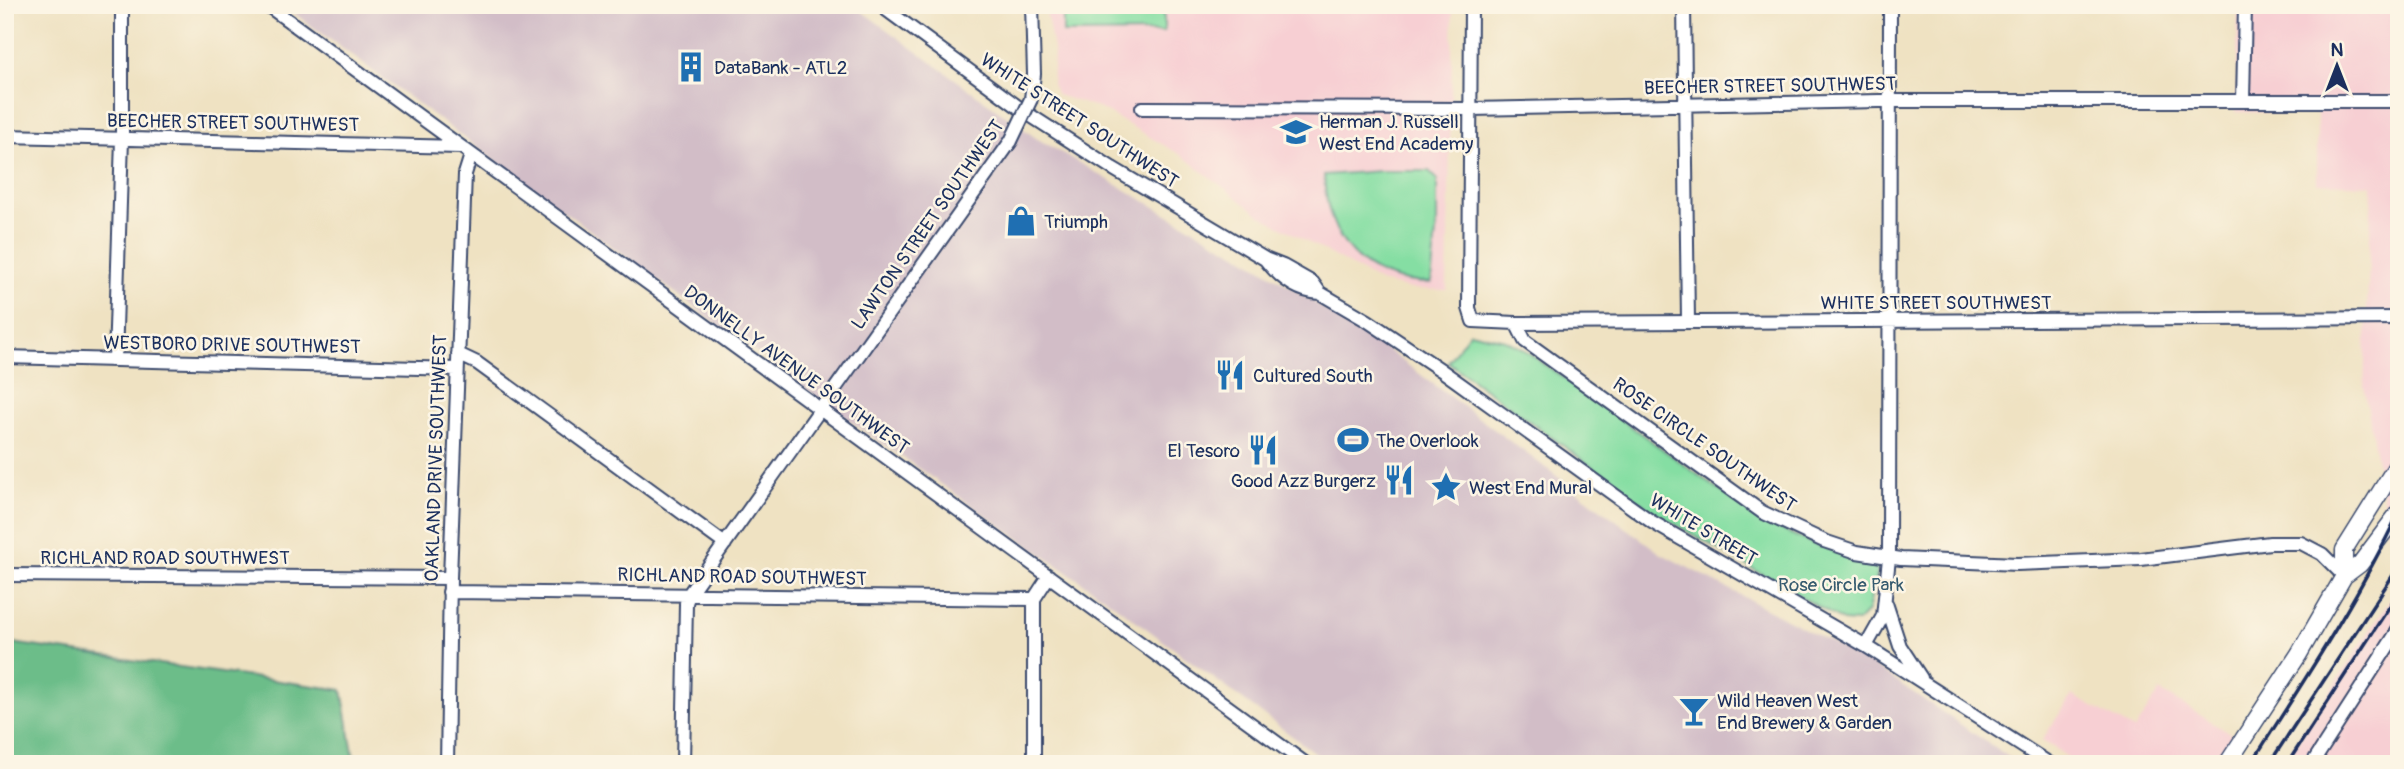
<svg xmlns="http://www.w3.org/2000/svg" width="2404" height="769" viewBox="0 0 2404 769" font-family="Pangolin,sans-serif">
<rect width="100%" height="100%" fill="#fcf5e5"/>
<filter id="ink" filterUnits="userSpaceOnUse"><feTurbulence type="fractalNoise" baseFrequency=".0143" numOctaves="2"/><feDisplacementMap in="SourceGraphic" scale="14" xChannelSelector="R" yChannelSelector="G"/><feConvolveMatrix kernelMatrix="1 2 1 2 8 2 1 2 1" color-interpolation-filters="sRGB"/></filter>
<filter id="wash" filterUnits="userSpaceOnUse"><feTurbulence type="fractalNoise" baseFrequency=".00686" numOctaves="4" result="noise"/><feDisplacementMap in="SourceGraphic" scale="28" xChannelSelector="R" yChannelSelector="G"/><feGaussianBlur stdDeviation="1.57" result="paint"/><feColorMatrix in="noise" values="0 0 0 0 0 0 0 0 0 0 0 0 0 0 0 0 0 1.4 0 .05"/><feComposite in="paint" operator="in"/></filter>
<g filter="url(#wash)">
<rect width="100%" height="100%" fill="#efe2c2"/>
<path fill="#f7cfd3" d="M1045 5H1453L1447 290 1411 289 1380 282 1260 215 1181 155 1101 109 1057 95 1052 84 1054 54Z
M2238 5H2399V764H2283L2398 587 2364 386 2372 185 2317 183V113L2236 112Z
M2160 691 2233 735 2215 764H2078L2042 740 2072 695 2134 730Z"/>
<path fill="#d2bdc7" d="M283 5H853L1036 138 1259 267 1378 343 1660 553 1868 662 2019 764H1330L1112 603 836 411Z"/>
<path fill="#85dea3" stroke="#508680" stroke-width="2" d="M1063 5H1164V32L1063 33Z
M1381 171H1429L1437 179V222L1431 283C1362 282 1327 242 1324 175Z
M1470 332 1505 340 1522 348 1744 508 1780 529 1816 545 1879 563 1868 611 1857 622 1843 621 1657 514 1448 362Z"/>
<path fill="#6cbd89" stroke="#447674" stroke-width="2" d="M5 642 342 690 355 764H5Z"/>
</g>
<g filter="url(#ink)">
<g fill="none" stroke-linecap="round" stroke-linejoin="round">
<g stroke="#3b4a6d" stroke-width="16">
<path id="minor" d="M267 5 1306 764
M880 5 1025 112 1112 168 1265 259 1283 266 1313 283 1320 293 1368 321 1441 370 1652 522 1866 646 2050 764
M1471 5 1469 308 1473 321 1516 323 2399 318
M1684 5 1688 321
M1031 99 1034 74 1032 5
M2243 101 2245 5
M1142 108 1471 109 1879 101H2399
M5 136 460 147
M1265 259C1279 277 1297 292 1320 293
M1516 323 1525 341 1762 512 1824 541 1857 552 1901 559 2017 564 2141 559 2270 543H2301L2322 554 2344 576
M458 354 477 363 725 544
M5 357 457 369
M115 360 122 139V5
M5 575 450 578
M449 592 1034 599
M1886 603 1900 646 1921 678
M1866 646 1883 616 1889 558 1890 5
M447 764 450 578 465 174 471 155
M683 764 686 603 689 594 1011 141
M1034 764V599L1049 576
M2312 764 2399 629"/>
</g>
<g stroke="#3b4a6d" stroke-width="19">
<path id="major" d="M2344 576V550L2399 462
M2227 764 2299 654 2344 576 2360 564 2399 512"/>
</g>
<use href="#minor" stroke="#fff" stroke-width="12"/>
<use href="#major" stroke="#fff" stroke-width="16"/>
<path stroke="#1b2f5e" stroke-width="3.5" d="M2251 764C2303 682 2357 601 2399 512
M2269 764 2399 566
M2287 764 2399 592"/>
<g stroke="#3b4a6d" stroke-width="16" stroke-linecap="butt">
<path id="minor-bridge" d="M1011 141 1031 99"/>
</g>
<use href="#minor-bridge" stroke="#fff" stroke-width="12"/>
</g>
</g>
<defs>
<g id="building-bare" transform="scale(2.415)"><path d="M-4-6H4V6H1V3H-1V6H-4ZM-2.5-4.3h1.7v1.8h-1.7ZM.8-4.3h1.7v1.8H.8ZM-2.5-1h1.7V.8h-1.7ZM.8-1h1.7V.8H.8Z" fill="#1f6fb2" stroke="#fcf5e5" stroke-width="2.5" paint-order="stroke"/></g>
<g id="school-bare" transform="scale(2.415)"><path d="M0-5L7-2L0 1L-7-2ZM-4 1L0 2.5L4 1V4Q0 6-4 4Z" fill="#1f6fb2" stroke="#fcf5e5" stroke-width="2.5" paint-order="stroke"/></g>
<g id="shop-bare" transform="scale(2.415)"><path d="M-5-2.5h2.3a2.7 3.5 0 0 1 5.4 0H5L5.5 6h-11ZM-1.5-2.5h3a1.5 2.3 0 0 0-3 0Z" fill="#1f6fb2" stroke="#fcf5e5" stroke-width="2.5" paint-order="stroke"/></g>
<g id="restaurant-bare" transform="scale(2.415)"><path d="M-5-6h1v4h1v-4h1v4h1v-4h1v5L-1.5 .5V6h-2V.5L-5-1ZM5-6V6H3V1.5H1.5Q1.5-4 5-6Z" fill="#1f6fb2" stroke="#fcf5e5" stroke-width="2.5" paint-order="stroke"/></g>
<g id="stadium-bare" transform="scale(2.415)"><path d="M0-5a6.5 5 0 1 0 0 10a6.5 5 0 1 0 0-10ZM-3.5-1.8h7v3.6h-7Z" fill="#1f6fb2" stroke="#fcf5e5" stroke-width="2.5" paint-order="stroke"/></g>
<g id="sight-bare" transform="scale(2.415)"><path d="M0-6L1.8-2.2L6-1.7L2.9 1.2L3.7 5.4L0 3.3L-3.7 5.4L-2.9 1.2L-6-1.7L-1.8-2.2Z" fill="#1f6fb2" stroke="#fcf5e5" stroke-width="2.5" paint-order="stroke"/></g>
<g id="bar-bare" transform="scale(2.415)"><path d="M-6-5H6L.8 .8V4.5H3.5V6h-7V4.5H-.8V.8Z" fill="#1f6fb2" stroke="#fcf5e5" stroke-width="2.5" paint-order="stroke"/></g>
</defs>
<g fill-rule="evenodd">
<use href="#building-bare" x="691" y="67"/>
<use href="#school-bare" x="1296" y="132"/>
<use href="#shop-bare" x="1021" y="221"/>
<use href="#restaurant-bare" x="1230" y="375"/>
<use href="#stadium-bare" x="1353" y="440"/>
<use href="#restaurant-bare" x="1263" y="450"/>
<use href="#restaurant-bare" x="1399" y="480"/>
<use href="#sight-bare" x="1446" y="487"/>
<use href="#bar-bare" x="1694" y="711"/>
</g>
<g text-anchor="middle" stroke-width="5" stroke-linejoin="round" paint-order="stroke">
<g font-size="19" fill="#1b2f5e" stroke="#fcf5e5" text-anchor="start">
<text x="714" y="74">DataBank - ATL2</text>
<text x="1319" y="128">Herman J. Russell<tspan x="1319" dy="22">West End Academy</tspan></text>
<text x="1044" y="228">Triumph</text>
<text x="1253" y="382">Cultured South</text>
<text x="1376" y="447">The Overlook</text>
<text x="1240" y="457" text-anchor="end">El Tesoro</text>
<text x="1376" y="487" text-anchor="end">Good Azz Burgerz</text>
<text x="1469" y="494">West End Mural</text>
<text x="1717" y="707">Wild Heaven West<tspan x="1717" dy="22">End Brewery &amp; Garden</tspan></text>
</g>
<g font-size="19" fill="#1b2f5e" stroke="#fcf5e5">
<text transform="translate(1770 85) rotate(-1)" y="7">BEECHER STREET SOUTHWEST</text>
<text transform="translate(1080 120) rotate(33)" y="7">WHITE STREET SOUTHWEST</text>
<text transform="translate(233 122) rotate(1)" y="7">BEECHER STREET SOUTHWEST</text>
<text transform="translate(927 224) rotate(-55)" y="7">LAWTON STREET SOUTHWEST</text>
<text x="1936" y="309">WHITE STREET SOUTHWEST</text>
<text transform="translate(232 344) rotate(1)" y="7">WESTBORO DRIVE SOUTHWEST</text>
<text transform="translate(797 369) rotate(36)" y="7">DONNELLY AVENUE SOUTHWEST</text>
<text transform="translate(1705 444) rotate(35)" y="7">ROSE CIRCLE SOUTHWEST</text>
<text transform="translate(435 458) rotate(-88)" y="7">OAKLAND DRIVE SOUTHWEST</text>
<text transform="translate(1704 529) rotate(31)" y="7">WHITE STREET</text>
<text x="165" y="564">RICHLAND ROAD SOUTHWEST</text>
<text transform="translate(742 576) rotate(1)" y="7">RICHLAND ROAD SOUTHWEST</text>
</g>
<g font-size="19" fill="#365b6f" stroke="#fcf5e5">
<text x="1841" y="591">Rose Circle Park</text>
</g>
</g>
<rect width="2404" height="769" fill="none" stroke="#fcf5e5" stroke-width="28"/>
<g transform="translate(2337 66)" stroke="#fcf5e5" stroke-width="5" paint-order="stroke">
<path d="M0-5L12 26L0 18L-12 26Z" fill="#1b2f5e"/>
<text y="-10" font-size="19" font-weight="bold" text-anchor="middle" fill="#1b2f5e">N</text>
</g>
</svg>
